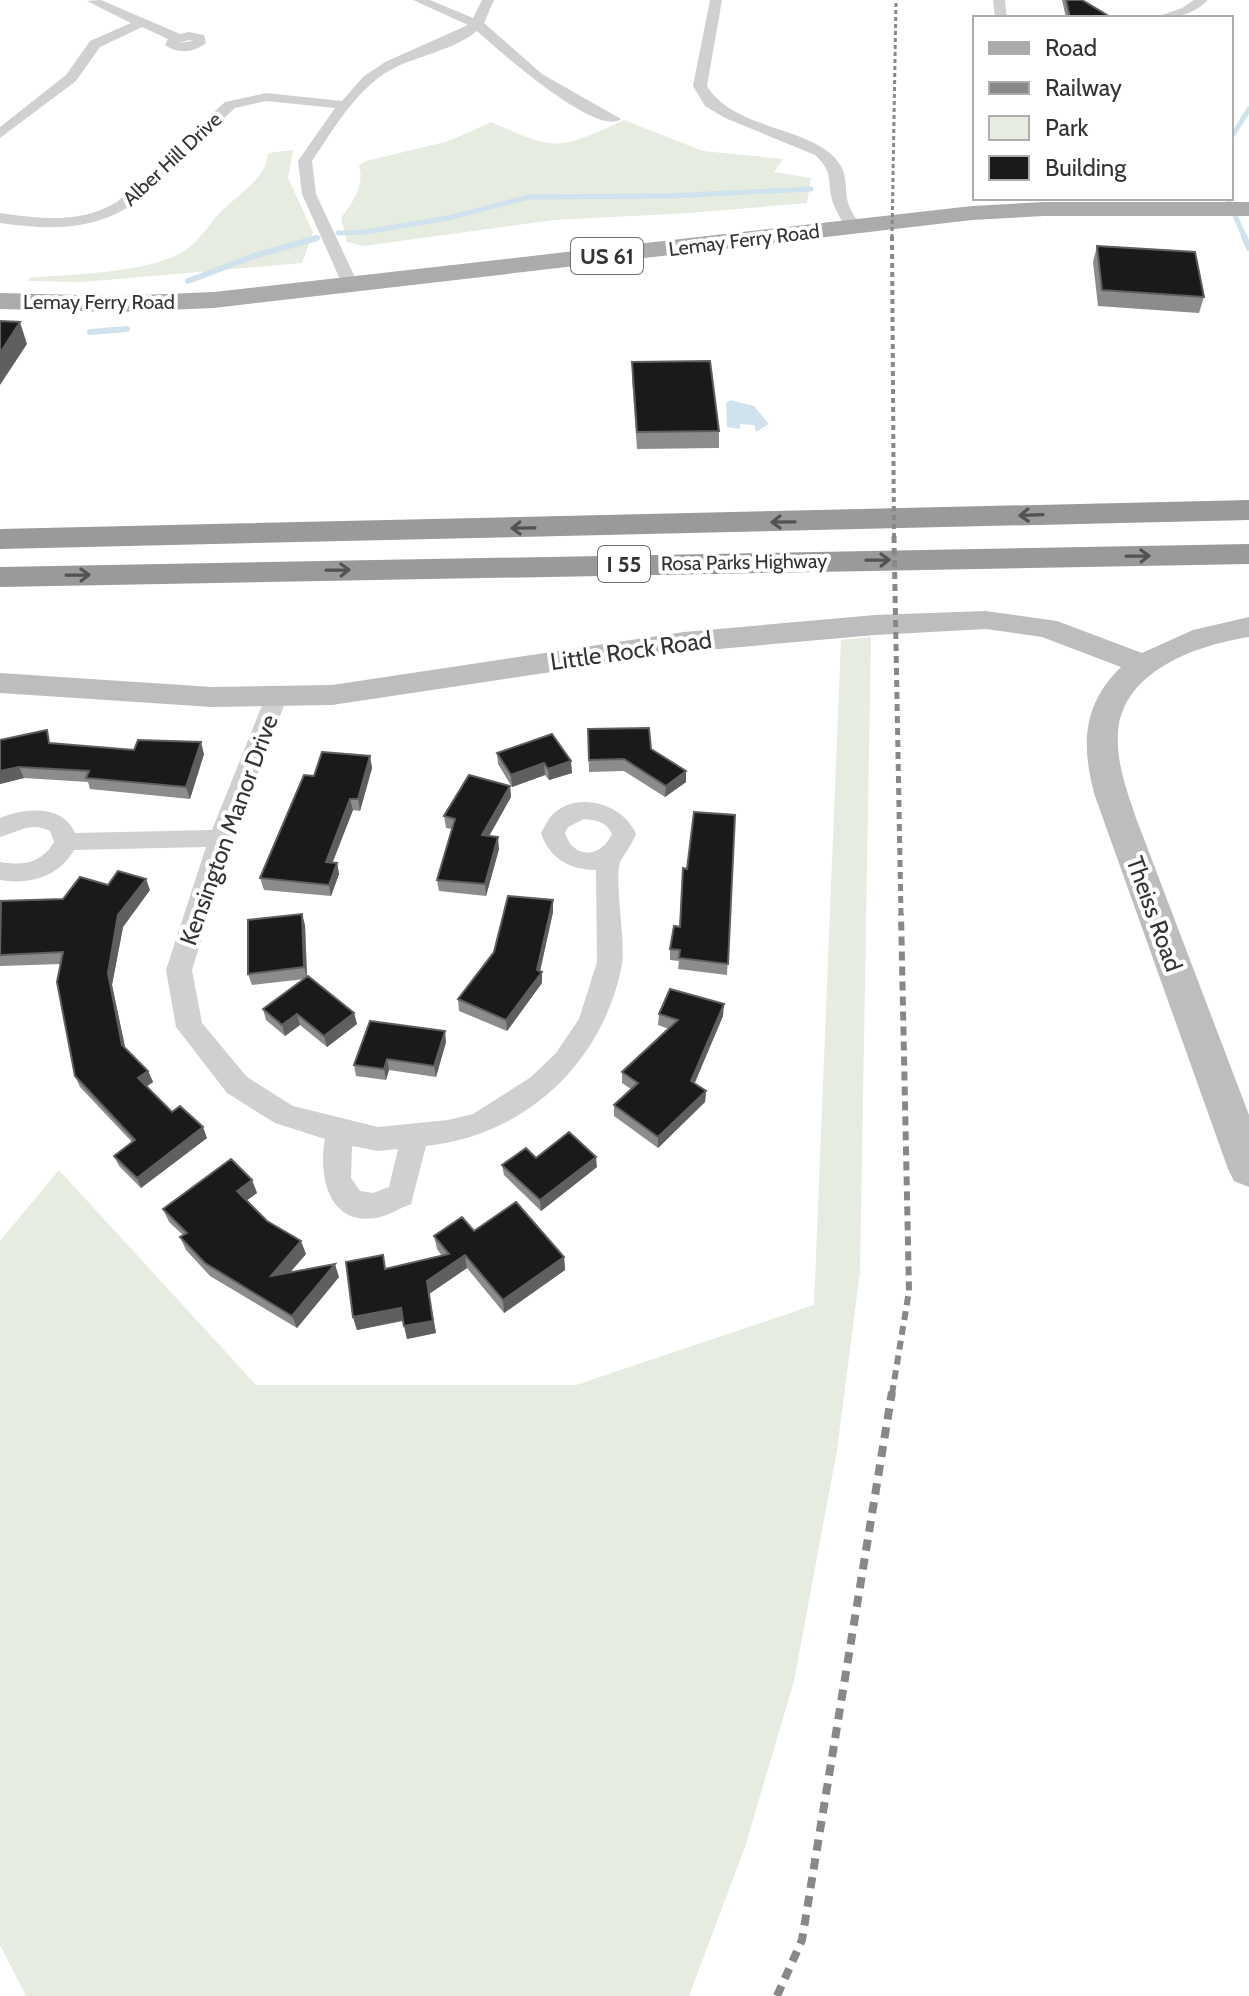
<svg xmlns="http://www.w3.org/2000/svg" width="1249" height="1996" viewBox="0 0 1249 1996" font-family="Cabin,sans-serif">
<rect width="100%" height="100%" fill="#fff"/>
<path fill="#e6ecdf" d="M624 120 703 151 783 159 774 172 811 178 807 203 690 213 554 220 363 246 347 242 341 218C353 202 365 185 359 165L366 161 449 141 491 122C557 152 558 150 624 120Z
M293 150 288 178 313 232 302 263 83 282 28 281 30 278C72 274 145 273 181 253 201 242 211 219 228 205 244 191 267 175 268 153Z
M871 637 860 1272 837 1450 794 1681 745 1847 689 1996H26L0 1945V1241L59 1170 256 1385H576L814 1305 841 640Z"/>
<path fill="#cfe2ee" d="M730 400 754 406 769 424 756 432 754 425 740 424V429L727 427 726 403Z"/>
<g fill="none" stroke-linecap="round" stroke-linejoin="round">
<path stroke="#cfe2ee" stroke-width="5" d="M1231 138 1249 109
M1227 198 1245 238
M338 233 365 232 448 218 529 197 669 196 811 189"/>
<path stroke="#cfe2ee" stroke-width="6" d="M1244 236 1249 248
M188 281 254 256 317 238
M90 332 127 329"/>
<path fill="#d0d0d0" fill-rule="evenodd" d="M101 0 180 34 189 32 204 35 206 43C194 53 177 54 165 45L168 39 142 27 100 47 76 81 0 138V127L66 75 90 41 131 23 87 1ZM189 40 193 41 178 43Z
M413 0H430L473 18 482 0H494L484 23 542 74 621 119C597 138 497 49 477 31 457 48 423 55 398 66 359 84 335 127 312 161L316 194 359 286 351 291 343 286 302 194 298 161 335 108 266 101 235 108 127 208C86 232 45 229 0 223V213C42 219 79 224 117 202L225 102 266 93 342 101 363 77 385 62 468 25Z
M710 0H722L707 86C734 131 814 126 839 163 847 174 845 186 847 199 849 209 856 218 861 227L858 230H848L845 227C841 219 836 211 833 203 826 180 835 174 815 155L725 118 705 106 693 86Z
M993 0H1005L1007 18H995Z
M1194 0H1208C1192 16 1175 18 1153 18L1182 8Z
M276 691 284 693 287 698 233 838 192 970 202 1023 247 1077 293 1106 378 1127 448 1120 473 1114 531 1077 556 1053 579 1019 597 962 596 870C570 870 549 858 541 833 544 828 547 821 551 816 576 790 623 803 636 834 632 844 626 852 621 860 613 875 626 942 622 964 604 1062 525 1136 426 1146L411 1204C400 1208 388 1216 376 1218 328 1226 318 1174 325 1139L275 1123 227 1093 176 1027 166 970 206 847 74 850C59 877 29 885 0 880V862C23 866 42 863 54 842L50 831C30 821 19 832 0 837V818C24 808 63 804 75 833L212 830 265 698 268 693ZM584 819C596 820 607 822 612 834 601 858 574 860 565 833L568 827ZM352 1146 378 1151 398 1149 389 1187 373 1193 360 1191 351 1178Z"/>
<path fill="#bdbdbd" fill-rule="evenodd" d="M986 611 1057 621 1142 653 1193 630 1249 617V637C1197 645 1122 671 1118 733 1116 762 1127 791 1136 818L1249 1115V1187L1234 1181 1228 1169 1095 796C1081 746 1082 705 1121 667L1042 637 986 629 875 635 684 652 332 705 212 707 0 693V673L212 687 332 685 684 632 875 615Z"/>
<path fill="#ababab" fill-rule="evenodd" d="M1044 202H1249V216H1044L972 220 214 308 118 312 0 309V293L118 296 214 292 972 206Z"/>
<path fill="#9a9a9a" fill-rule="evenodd" d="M1249 500V520L0 549V529Z
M1249 544V564L0 587V567Z"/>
<path stroke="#888" stroke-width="3" stroke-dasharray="4 3" stroke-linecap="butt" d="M892 238 896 0"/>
<path stroke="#888" stroke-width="4" stroke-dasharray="5 4" stroke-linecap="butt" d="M892 236 894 538"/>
<path stroke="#888" stroke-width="5" stroke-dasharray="7 5" stroke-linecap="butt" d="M894 536 901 916"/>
<path stroke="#888" stroke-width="6" stroke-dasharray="9 6" stroke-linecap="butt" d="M892 1394 909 1291 901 914"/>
<path stroke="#888" stroke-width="8" stroke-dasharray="11 8" stroke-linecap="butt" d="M777 1996 802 1940 892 1392"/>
</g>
<path fill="#8c8c8c" d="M1062 0H1082L1112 18H1066Z
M1097 246 1204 297 1199 313 1098 306 1093 262Z
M632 362 719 431V448L637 449 632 378Z
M588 729 651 749 686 782 665 797 624 771 589 772Z
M552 734 572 773 549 780 545 775 512 787 498 764 497 753Z
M0 740 51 744 204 754 190 799 90 789 88 782 24 778 0 784Z
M370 756 372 768 360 811 353 810 333 862 337 863 339 874 331 896 264 890 260 878 314 776Z
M510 786 511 797 489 836 499 849 486 896 439 891 437 880 452 829 446 828 444 816Z
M735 815 727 975 678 969 679 961 670 960V949L680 927 687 869Z
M108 885 150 890 123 927 112 985 125 1048 148 1071 153 1082 147 1086 172 1112 207 1138 141 1188 119 1166 114 1156 132 1142 80 1087 75 1076 61 964 0 966V904L63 899Z
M553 900V912L540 971 542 983 507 1031 459 1011 458 999 494 952Z
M305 925 307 977 354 1013 357 1024 327 1047 300 1025 285 1036 266 1020 263 1009 305 979 252 985 248 974Z
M659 1014 723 1016 694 1083 706 1091 705 1102 658 1148 614 1116V1105L631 1089 622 1083V1072L669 1029 658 1025Z
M446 1042 436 1077 389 1070 386 1080 356 1076 354 1065Z
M536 1158 597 1167 541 1211 504 1175 502 1165Z
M252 1180 257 1193 246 1200 267 1221 306 1254 289 1273 339 1277 297 1328 210 1276 186 1250 180 1237 183 1235 169 1222 163 1209Z
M474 1231 564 1257 565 1270 504 1313 467 1268 429 1294 436 1333 407 1339 404 1321 357 1330 353 1317 387 1268 442 1256 437 1249 434 1236Z"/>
<path fill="#5f5f5f" d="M20 322 27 344 0 385V353Z
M201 742 204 754 190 799 186 787Z
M370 756 372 768 360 811 358 799Z
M571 761 572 773 549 780 548 769Z
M544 763 545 775 512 787 511 775Z
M19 767 24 778 0 784V771Z
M686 771V782L665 797 666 786Z
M510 786 511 797 483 847 482 835Z
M350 799 353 810 328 873 326 862Z
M498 837 499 849 486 896 485 884Z
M337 863 339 874 331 896 329 885Z
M146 879 150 890 123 927 112 985 127 1056 122 1045 108 973 118 915Z
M553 900V912L539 976 542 972V983L507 1031 506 1020 537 970Z
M302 914 305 925 307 978 304 967Z
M724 1004 723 1016 691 1092V1081Z
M354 1013 357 1024 327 1047 324 1036Z
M297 1014 300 1025 285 1036 282 1025Z
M445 1031 446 1042 436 1077 434 1066Z
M387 1059 389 1070 386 1080 384 1069Z
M148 1071 153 1082 143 1089 138 1078Z
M706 1091 705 1102 658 1148V1137Z
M203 1127 207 1138 141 1188 137 1178Z
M596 1157 597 1167 541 1211 540 1200Z
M252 1180 257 1193 242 1204 237 1191Z
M301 1241 306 1254 276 1289 271 1276Z
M465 1255 467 1268 429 1294 436 1333 407 1339 404 1326 427 1281Z
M564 1257 565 1270 504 1313 503 1300Z
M335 1264 339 1277 297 1328 292 1316Z
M401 1308 404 1320 357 1330 353 1317Z"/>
<path fill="#1a1a1a" stroke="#5f5f5f" stroke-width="2" d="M1066 0H1082L1112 18H1070Z
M1097 246 1195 252 1204 297 1102 290Z
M0 321 20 322 0 353Z
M710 361 719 431 637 432 632 362Z
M649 728 651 749 686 771 666 786 624 759 589 760 588 729Z
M47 730 49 743 134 750 138 740 201 742 186 787 86 778 89 771 19 767 0 771V740Z
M552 734 571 761 548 769 544 763 511 775 497 753Z
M322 752 370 756 358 799H350L326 862 337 863 329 885 260 878 304 775 314 776Z
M469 775 510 786 482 835 498 837 485 884 437 880 455 819 444 816Z
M694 812 735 815 728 964 679 958 680 950 670 949 674 926 680 927 683 868 687 869Z
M118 871 146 879 118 915 108 973 122 1045 148 1071 138 1078 172 1112 180 1106 203 1127 137 1178 114 1156 135 1140 75 1076 57 982 63 952 0 955 1 901 63 899 80 877 108 885Z
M508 896 553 900 537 970 542 972 506 1020 458 999 494 952Z
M302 914 304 967 248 974V920Z
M308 976 354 1013 324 1036 297 1014 282 1025 263 1009Z
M670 989 724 1004 691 1081 706 1091 658 1137 614 1105 638 1083 622 1072 678 1020 659 1014Z
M370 1021 445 1031 434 1066 387 1059 384 1069 354 1065Z
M569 1132 596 1157 540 1200 502 1165 526 1148 536 1158Z
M231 1159 252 1180 237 1191 267 1221 301 1241 271 1276 335 1264 292 1316 205 1263 180 1237 187 1233 163 1209Z
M516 1202 564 1257 503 1300 465 1255 427 1281 433 1321 404 1326 401 1308 353 1317 346 1262 383 1255 385 1269 449 1254 434 1236 462 1217 474 1231Z"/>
<defs><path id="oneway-shaft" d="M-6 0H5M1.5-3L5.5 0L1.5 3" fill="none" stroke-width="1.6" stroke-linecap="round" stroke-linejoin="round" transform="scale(2)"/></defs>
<g stroke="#525252">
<use href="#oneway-shaft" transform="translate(1031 515) rotate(178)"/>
<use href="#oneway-shaft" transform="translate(783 522) rotate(179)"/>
<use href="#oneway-shaft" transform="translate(523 528) rotate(179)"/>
<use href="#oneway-shaft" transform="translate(1138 556) rotate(-1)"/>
<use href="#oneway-shaft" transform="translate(878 560) rotate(-1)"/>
<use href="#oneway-shaft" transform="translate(338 570) rotate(-1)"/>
<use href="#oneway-shaft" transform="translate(78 575) rotate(-1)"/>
</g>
<g text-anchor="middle" stroke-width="8" stroke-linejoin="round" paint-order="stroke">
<g font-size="20" fill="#333" stroke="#fff">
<text transform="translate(172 159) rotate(-43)" y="7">Alber Hill Drive</text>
<text transform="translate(744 240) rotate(-7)" y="7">Lemay Ferry Road</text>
<text x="99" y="309">Lemay Ferry Road</text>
<text transform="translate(744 562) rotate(-1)" y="7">Rosa Parks Highway</text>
</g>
<g fill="#fff" stroke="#707070" stroke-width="2">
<rect x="571" y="238" width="72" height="36" rx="6"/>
<rect x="598" y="546" width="52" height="36" rx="6"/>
</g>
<g font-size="22" font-weight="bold" fill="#333">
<text x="607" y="264">US 61</text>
<text x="624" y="572">I 55</text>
</g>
<g font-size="24" fill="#333" stroke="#fff">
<text transform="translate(631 651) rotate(-8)" y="8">Little Rock Road</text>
<text transform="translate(229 830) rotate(-70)" y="8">Kensington Manor Drive</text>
<text transform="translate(1154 914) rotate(70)" y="8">Theiss Road</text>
</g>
</g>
<rect x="973" y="16" width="260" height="184" fill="#ffffff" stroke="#adadad" stroke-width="2"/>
<rect x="989" y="42" width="40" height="12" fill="#ababab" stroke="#adadad" stroke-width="2"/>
<text x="1045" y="56" font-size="24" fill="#333333">Road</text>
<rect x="989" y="82" width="40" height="12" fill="#888888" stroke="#adadad" stroke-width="2"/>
<text x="1045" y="96" font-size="24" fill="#333333">Railway</text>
<rect x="989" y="116" width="40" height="24" fill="#e6ecdf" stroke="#adadad" stroke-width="2"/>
<text x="1045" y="136" font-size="24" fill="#333333">Park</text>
<rect x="989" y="156" width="40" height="24" fill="#1a1a1a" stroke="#adadad" stroke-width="2"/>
<text x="1045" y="176" font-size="24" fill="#333333">Building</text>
</svg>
